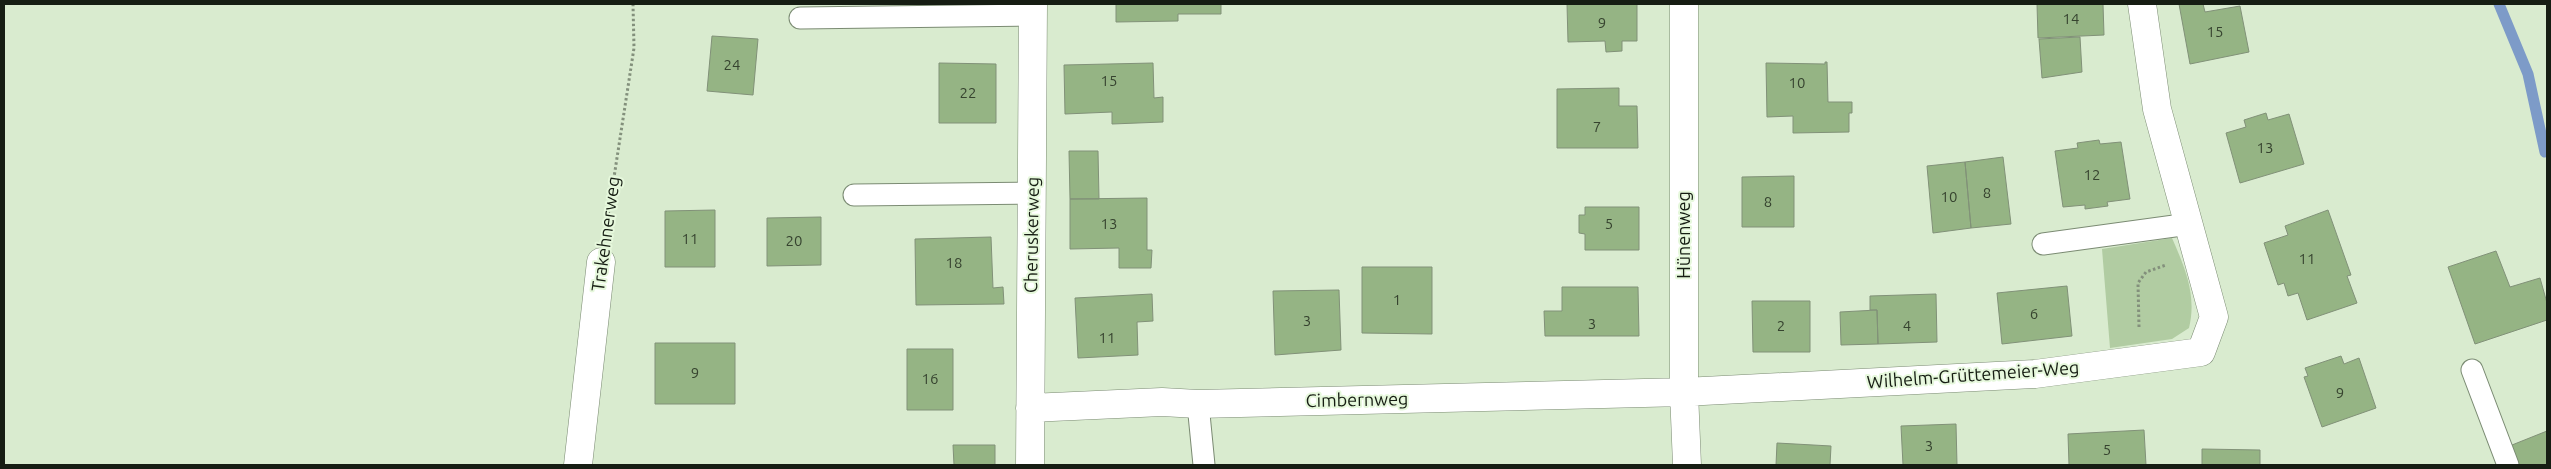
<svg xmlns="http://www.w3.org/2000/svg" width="2551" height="469" viewBox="0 0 2551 469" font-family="Ubuntu,sans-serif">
<rect width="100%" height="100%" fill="#d9ebcf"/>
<path fill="#b1cca2" d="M2172 238C2185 268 2197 295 2189 328L2172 339 2110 348 2102 249Z"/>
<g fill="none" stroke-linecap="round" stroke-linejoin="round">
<path stroke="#7d9bc8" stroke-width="11" d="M2499 4 2528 74 2545 152"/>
</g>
<path fill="#95b484" stroke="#819178" d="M1116 4H1221V14H1178V21L1116 22Z
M1567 4H1637V41H1622V51L1606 52 1605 41 1568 42Z
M2037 4H2103L2104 35 2038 38Z
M2179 4H2203L2205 12 2240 6 2249 52 2190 64Z
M712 36 758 39 753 95 707 91Z
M2080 37 2082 72 2042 78 2039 39Z
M1825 62H1827L1828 102H1852V113H1849V132L1793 133V116L1767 117 1766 63 1825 64Z
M939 63 996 64V123H939Z
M1153 63 1154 98 1163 97V122L1112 124V112L1065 114 1064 65Z
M1619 88V106H1637L1638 148H1557V89Z
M2266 113 2268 120 2289 114 2304 164 2240 183 2226 133 2246 127 2244 120Z
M2099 140 2100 144 2121 142 2130 199 2107 202 2108 206 2085 209V205L2063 207 2055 151 2078 148 2077 143Z
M1069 151H1098L1099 199H1070Z
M2003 157 2011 224 1971 228 1965 162Z
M1965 162 1971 228 1933 233 1927 166Z
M1794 176V227H1742V177Z
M1147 198V250H1152L1151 268H1119V248L1070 249V199Z
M1585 207H1639V250H1585V234L1579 233V215H1585Z
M715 210V267H665V211Z
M2328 210 2351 275 2347 276 2357 303 2307 320 2298 293 2288 296 2284 283 2278 285 2264 243 2288 235 2285 226Z
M821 217V265L767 266V218Z
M991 237 993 288 1003 287 1004 304 916 305 915 239Z
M2496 251 2510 287 2540 278 2547 303V320L2475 344 2448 267Z
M1362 267H1432V334L1362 333Z
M2067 286 2072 336 2002 344 1997 293Z
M1562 287H1638L1639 336H1545L1544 311H1562Z
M1339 290 1341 350 1275 355 1273 291Z
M1152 294 1153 321 1137 322 1138 355 1078 358 1075 298Z
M1936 294 1937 342 1878 344 1877 310H1870V296Z
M1752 301H1810V352H1753Z
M1877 310 1878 344 1841 345 1840 312Z
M655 343H735V404H655Z
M907 349H953V410H907Z
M2341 356 2344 364 2359 358 2376 408 2322 427 2304 377 2308 376 2305 368Z
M1956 424 1957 465H1903L1901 426Z
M2144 430 2146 465H2069L2068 434Z
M2547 431V465H2515L2507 447Z
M1777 443 1831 446 1830 465H1776Z
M953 445H995V465H954Z
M2202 449 2260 450V465H2202Z"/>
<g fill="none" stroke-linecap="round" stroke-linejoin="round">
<g stroke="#7b8b73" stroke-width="23">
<path id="lane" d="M800 18 1033 15
M854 195 1033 193
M2043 244 2189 224
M2472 370 2508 465
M1198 404 1204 465"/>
</g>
<g stroke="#7b8b73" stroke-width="29">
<path id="street" d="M1684 4V392L1687 465
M1030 408 1162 402 1198 404 1684 392 2035 374 2201 352 2214 317 2157 109 2142 4
M578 465 601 262
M1030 465 1033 4"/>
</g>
<path stroke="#83907c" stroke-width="3" stroke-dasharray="2.5 2.5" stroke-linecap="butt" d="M606 229 634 48 633 4
M2139 327 2138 283 2146 272 2166 265"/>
<use href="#lane" stroke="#fff" stroke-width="21"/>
<use href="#street" stroke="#fff" stroke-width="28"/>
</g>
<g text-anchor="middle" stroke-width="4" stroke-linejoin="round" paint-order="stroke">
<g font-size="15" fill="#36432f">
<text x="2071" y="24">14</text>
<text x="1602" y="28">9</text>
<text x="2215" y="37">15</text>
<text x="732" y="70">24</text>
<text x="1109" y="86">15</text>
<text x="1797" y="88">10</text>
<text x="968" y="98">22</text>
<text x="1597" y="132">7</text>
<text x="2265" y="153">13</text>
<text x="2092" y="180">12</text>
<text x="1987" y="198">8</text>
<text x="1949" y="202">10</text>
<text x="1768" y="207">8</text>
<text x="1109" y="229">13</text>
<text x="1609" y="229">5</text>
<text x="690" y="244">11</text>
<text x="794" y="246">20</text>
<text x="2307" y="264">11</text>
<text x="954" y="268">18</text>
<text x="1397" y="305">1</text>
<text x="2034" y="319">6</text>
<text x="1307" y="326">3</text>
<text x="1592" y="329">3</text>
<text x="1781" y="331">2</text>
<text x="1907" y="331">4</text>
<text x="1107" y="343">11</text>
<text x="695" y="378">9</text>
<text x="930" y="384">16</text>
<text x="2340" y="398">9</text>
<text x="1929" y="451">3</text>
<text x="2107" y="455">5</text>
</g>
<g font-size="18" fill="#161d13" stroke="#e6f8dc">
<text transform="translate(606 234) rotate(-82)" y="6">Trakehnerweg</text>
<text transform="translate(1032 235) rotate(-89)" y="6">Cheruskerweg</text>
<text transform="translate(1684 235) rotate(-90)" y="6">Hünenweg</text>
<text transform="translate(1973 375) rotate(-4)" y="6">Wilhelm-Grüttemeier-Weg</text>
<text transform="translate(1357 400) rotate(-1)" y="6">Cimbernweg</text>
</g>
</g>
<rect width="2551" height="469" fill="none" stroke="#161d13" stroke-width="10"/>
</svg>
